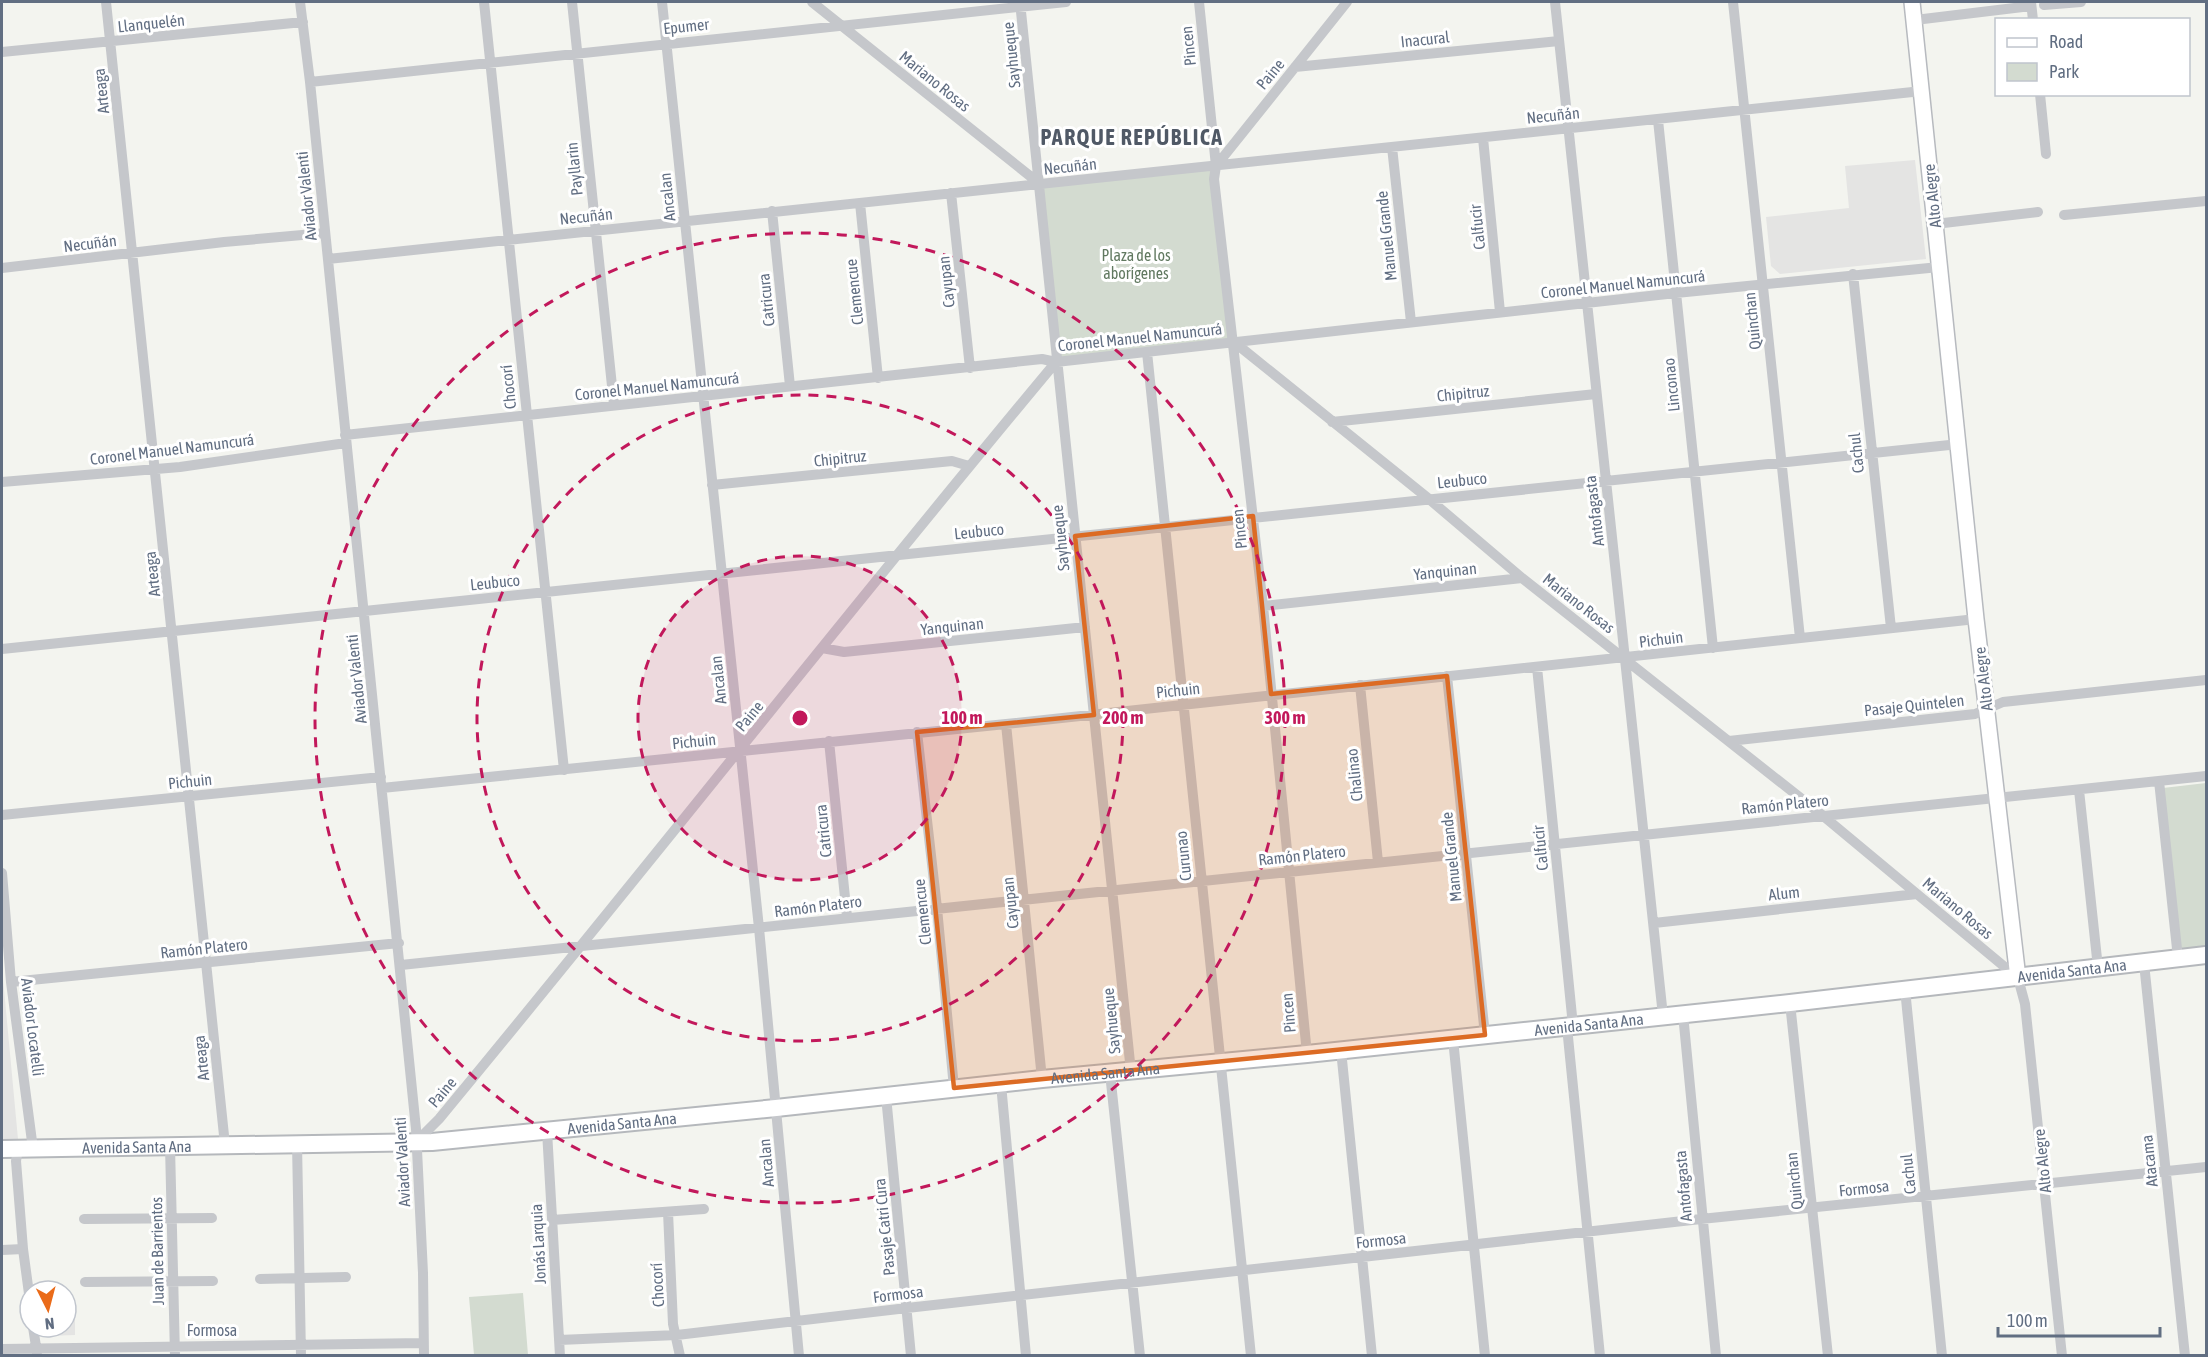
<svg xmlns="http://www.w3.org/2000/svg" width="2208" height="1357" viewBox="0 0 2208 1357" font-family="'Asap Condensed',sans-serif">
<rect width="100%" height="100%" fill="#f3f4ef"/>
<path fill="#e4e4e3" d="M1915 160 1926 259 1780 274 1771 266 1766 217 1849 208 1845 166Z
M2 968 18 1139 2 1140Z
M66 1299H75V1335L48 1336 47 1327H66Z"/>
<path fill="#d3dbd0" d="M1216 166 1234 342 1056 362 1040 184Z
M2206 783V947L2180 950 2163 788Z
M523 1293 528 1355H474L469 1297Z"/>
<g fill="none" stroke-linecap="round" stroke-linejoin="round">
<g stroke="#b7babf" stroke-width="18">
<path id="secondary" d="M1912 2 1976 619 2018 978"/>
</g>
<g stroke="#b5b8bc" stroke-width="20">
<g id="primary">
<path id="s1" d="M2 1149 432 1142 776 1108 1042 1079 1307 1054 1790 1003 2206 955"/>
</g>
</g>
<path stroke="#c5c7cb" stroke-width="10" d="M106 2 225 1145
M300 2 310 82 416 1129 423 1273 424 1356
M484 2 564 770
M572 2 614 405
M662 2 759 928 799 1356
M812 2 1040 184
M1020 2 1131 1072
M1199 2 1216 166 1214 179 1263 606 1307 1054
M1555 2 1663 1016
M1733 2 1800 638
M2031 2 2033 20
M2044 5 2081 2
M1915 20 2031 6
M2 52 303 22
M1295 67 1559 41
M310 82 1066 2
M2040 94 2046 154
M1658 120 1713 648
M1483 138 1500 312
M1392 147 1411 322
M1216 166 1347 2
M951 193 970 368
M860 203 878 378
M772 211 790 386
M2064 215 2206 201
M1935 224 2038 212
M328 259 1922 91
M2 268 224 242 325 233
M1853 274 1891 628
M1234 342 1429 499 1522 578 1822 815 2018 978 2025 1004 2062 1356
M1147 352 1251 1356
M1332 422 1596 394
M345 435 1042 359 1056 362 1065 361 1676 293 1939 267
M2 482 180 467 346 443
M712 485 952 461 969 466
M1263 606 1522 578
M822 648 844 652 1085 627
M2 649 1959 444
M1537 667 1573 1026
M1447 676 1485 1035
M1360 685 1378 862
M1006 724 1042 1079
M917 732 937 908 954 1088
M829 741 847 917
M1729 741 1975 714 2003 702 2206 680
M2159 781 2178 958
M382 788 1006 724 1976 619
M2079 790 2098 968
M2 815 381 777
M2 873 11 982 33 1149
M1654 923 1917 894
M2144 963 2185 1356
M401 965 2206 776
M11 982 399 943
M1905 989 1942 1356
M1790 1003 1828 1356
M1683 1014 1716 1356
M1567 1027 1600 1356
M1453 1039 1485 1356
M1341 1050 1372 1356
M1110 1073 1140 1356
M1001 1084 1026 1356
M886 1096 911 1356
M547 1131 560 1356
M416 1142 439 1119C647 868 847 612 1056 362
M297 1143 301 1356
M170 1146 175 1356
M18 1149 16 1161 23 1249 30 1301
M668 1212 673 1324 680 1356
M84 1219 212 1218
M552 1220 704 1209
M2 1250 23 1249
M260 1279 346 1277
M85 1282 213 1281
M33 1327 37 1353
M559 1340 677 1335 907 1308 1701 1219 2206 1167
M2 1349 423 1343"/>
<use href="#secondary" stroke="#fff" stroke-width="15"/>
<use href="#primary" stroke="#fff" stroke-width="16"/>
</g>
<path fill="#dc6b24" fill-opacity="0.2" stroke="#dc6b24" stroke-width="4.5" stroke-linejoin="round" d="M1253 516 1271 694 1447 676 1485 1035 954 1088 917 732 1094 715 1075 536Z"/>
<circle cx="800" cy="718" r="162" fill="#c2185b" fill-opacity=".12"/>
<g fill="none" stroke="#c2185b" stroke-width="3" stroke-dasharray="10 8">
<circle cx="800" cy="718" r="162"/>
<circle cx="800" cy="718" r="323"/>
<circle cx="800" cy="718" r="485"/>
</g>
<g text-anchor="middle" stroke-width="6" stroke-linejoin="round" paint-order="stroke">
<g font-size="16" fill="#616e82" stroke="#fff">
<text transform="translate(151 23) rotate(-6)" y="6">Llanquelén</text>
<text transform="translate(686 26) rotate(-6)" y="6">Epumer</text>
<text transform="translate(1425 39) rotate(-6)" y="6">Inacural</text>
<text transform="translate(1188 46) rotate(-96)" y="6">Pincen</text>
<text transform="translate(1011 55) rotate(-96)" y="6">Sayhueque</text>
<text transform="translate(1270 74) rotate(-51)" y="6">Paine</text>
<text transform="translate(935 81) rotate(39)" y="6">Mariano Rosas</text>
<text transform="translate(101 91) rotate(-96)" y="6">Arteaga</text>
<text transform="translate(1553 115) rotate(-6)" y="6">Necuñán</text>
<text transform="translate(1070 166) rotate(-6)" y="6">Necuñán</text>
<text transform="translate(574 169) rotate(-96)" y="6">Payllarin</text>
<text transform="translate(306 196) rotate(-96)" y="6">Aviador Valenti</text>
<text transform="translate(1932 196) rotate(-96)" y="6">Alto Alegre</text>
<text transform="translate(667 197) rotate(-96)" y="6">Ancalan</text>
<text transform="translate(586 216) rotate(-6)" y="6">Necuñán</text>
<text transform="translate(1477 227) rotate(-96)" y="6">Calfucir</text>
<text transform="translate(1386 236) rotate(-96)" y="6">Manuel Grande</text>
<text transform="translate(90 243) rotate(-7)" y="6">Necuñán</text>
<text transform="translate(946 282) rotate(-96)" y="6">Cayupan</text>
<text transform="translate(1623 284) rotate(-6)" y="6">Coronel Manuel Namuncurá</text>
<text transform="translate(854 292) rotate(-96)" y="6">Clemencue</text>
<text transform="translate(766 300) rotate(-96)" y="6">Catricura</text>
<text transform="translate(1752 321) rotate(-96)" y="6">Quinchan</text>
<text transform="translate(1140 337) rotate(-6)" y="6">Coronel Manuel Namuncurá</text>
<text transform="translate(1671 385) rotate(-96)" y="6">Linconao</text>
<text transform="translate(657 386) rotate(-6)" y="6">Coronel Manuel Namuncurá</text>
<text transform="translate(508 387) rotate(-96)" y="6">Chocorí</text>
<text transform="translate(1463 393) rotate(-6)" y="6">Chipitruz</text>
<text transform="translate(172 449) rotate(-7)" y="6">Coronel Manuel Namuncurá</text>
<text transform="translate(1856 453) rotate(-96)" y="6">Cachul</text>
<text transform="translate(840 458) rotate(-6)" y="6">Chipitruz</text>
<text transform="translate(1462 480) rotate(-6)" y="6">Leubuco</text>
<text transform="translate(1594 511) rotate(-97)" y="6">Antofagasta</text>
<text transform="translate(1239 529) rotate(-96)" y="6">Pincen</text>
<text transform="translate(979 531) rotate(-6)" y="6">Leubuco</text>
<text transform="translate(1060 538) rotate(-96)" y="6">Sayhueque</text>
<text transform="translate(1445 571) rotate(-6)" y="6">Yanquinan</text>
<text transform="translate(152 574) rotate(-96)" y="6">Arteaga</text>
<text transform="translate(495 582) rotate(-6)" y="6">Leubuco</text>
<text transform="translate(1579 603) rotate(38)" y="6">Mariano Rosas</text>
<text transform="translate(952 626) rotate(-6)" y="6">Yanquinan</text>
<text transform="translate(1661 639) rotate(-7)" y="6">Pichuin</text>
<text transform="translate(356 679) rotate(-96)" y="6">Aviador Valenti</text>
<text transform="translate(1983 679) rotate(-97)" y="6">Alto Alegre</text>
<text transform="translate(718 680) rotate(-96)" y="6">Ancalan</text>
<text transform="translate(1178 690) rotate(-6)" y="6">Pichuin</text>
<text transform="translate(1914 705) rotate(-6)" y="6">Pasaje Quintelen</text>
<text transform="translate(749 716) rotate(-51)" y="6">Paine</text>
<text transform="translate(694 741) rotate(-6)" y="6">Pichuin</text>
<text transform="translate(1354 775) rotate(-96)" y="6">Chalinao</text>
<text transform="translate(190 781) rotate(-6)" y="6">Pichuin</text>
<text transform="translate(1785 804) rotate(-6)" y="6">Ramón Platero</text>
<text transform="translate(823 831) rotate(-96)" y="6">Catricura</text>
<text transform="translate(1540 848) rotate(-96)" y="6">Calfucir</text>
<text transform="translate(1302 855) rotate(-6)" y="6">Ramón Platero</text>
<text transform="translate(1183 856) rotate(-96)" y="6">Curunao</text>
<text transform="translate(1451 857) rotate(-96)" y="6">Manuel Grande</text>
<text transform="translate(1784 893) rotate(-6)" y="6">Alum</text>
<text transform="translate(1010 903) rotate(-96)" y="6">Cayupan</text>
<text transform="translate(818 906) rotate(-7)" y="6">Ramón Platero</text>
<text transform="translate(1958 908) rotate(40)" y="6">Mariano Rosas</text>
<text transform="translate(922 912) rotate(-96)" y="6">Clemencue</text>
<text transform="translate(204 948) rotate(-6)" y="6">Ramón Platero</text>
<text dy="6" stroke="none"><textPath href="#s1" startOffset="2079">Avenida Santa Ana</textPath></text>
<text transform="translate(1288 1013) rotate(-95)" y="6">Pincen</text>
<text transform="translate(1111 1021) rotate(-96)" y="6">Sayhueque</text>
<text dy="6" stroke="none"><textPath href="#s1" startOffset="1593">Avenida Santa Ana</textPath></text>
<text transform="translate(33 1027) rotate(83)" y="6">Aviador Locatelli</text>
<text transform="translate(201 1058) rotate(-96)" y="6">Arteaga</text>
<text dy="6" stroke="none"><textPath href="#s1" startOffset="1107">Avenida Santa Ana</textPath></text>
<text transform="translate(442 1092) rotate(-50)" y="6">Paine</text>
<text dy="6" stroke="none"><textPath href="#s1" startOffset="621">Avenida Santa Ana</textPath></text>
<text dy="6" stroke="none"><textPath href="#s1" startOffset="135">Avenida Santa Ana</textPath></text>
<text transform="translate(2042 1161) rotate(-96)" y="6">Alto Alegre</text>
<text transform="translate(2149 1161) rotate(-96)" y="6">Atacama</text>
<text transform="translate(402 1162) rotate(-93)" y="6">Aviador Valenti</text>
<text transform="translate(766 1163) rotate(-95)" y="6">Ancalan</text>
<text transform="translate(1908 1174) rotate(-96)" y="6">Cachul</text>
<text transform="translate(1794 1181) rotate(-96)" y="6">Quinchan</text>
<text transform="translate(1683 1186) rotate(-95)" y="6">Antofagasta</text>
<text transform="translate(1864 1188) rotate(-6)" y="6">Formosa</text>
<text transform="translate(884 1227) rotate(-96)" y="6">Pasaje Catri Cura</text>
<text transform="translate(1381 1240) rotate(-6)" y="6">Formosa</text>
<text transform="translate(538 1244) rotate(-93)" y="6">Jonás Larquia</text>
<text transform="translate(157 1251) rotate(-91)" y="6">Juan de Barrientos</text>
<text transform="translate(657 1285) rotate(-93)" y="6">Chocorí</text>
<text transform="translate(898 1294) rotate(-7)" y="6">Formosa</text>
<text x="212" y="1336">Formosa</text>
</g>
<g font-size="16" fill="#617960" stroke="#fff">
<text x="1136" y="261">Plaza de los<tspan x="1136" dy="18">aborígenes</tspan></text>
</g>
<g font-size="22" font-weight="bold" letter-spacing="1.5" fill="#505966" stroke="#fff">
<text x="1132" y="145">PARQUE REPÚBLICA</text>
</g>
</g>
<circle cx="800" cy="718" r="9" fill="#c2185b" stroke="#fff" stroke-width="3"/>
<g font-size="18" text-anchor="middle" font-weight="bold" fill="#c2185b" stroke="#fff" stroke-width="6" stroke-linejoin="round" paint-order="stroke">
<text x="962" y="724">100 m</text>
<text x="1123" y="724">200 m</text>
<text x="1285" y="724">300 m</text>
</g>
<rect width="2208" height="1357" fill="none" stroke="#616e82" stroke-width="6"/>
<rect x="1995" y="18" width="195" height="78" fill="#ffffff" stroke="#c0c5cd" stroke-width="1.5"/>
<rect x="2007" y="38" width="30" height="9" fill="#ffffff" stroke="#c0c5cd" stroke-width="1.5"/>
<text x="2049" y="48" font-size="18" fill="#616e82">Road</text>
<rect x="2007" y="63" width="30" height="18" fill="#d3dbd0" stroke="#c0c5cd" stroke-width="1.5"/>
<text x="2049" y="78" font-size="18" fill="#616e82">Park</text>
<g transform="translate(48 1309) rotate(174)"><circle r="28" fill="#ffffff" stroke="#c0c5cd" stroke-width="1.5"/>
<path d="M0-4.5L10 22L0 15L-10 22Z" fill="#ea6b19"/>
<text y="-9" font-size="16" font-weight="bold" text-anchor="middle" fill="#616e82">N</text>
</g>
<path d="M1998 1327v9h162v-9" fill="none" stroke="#616e82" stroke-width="3"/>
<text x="2007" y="1327" font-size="18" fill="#616e82" stroke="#ffffff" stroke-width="4.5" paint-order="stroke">100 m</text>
</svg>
